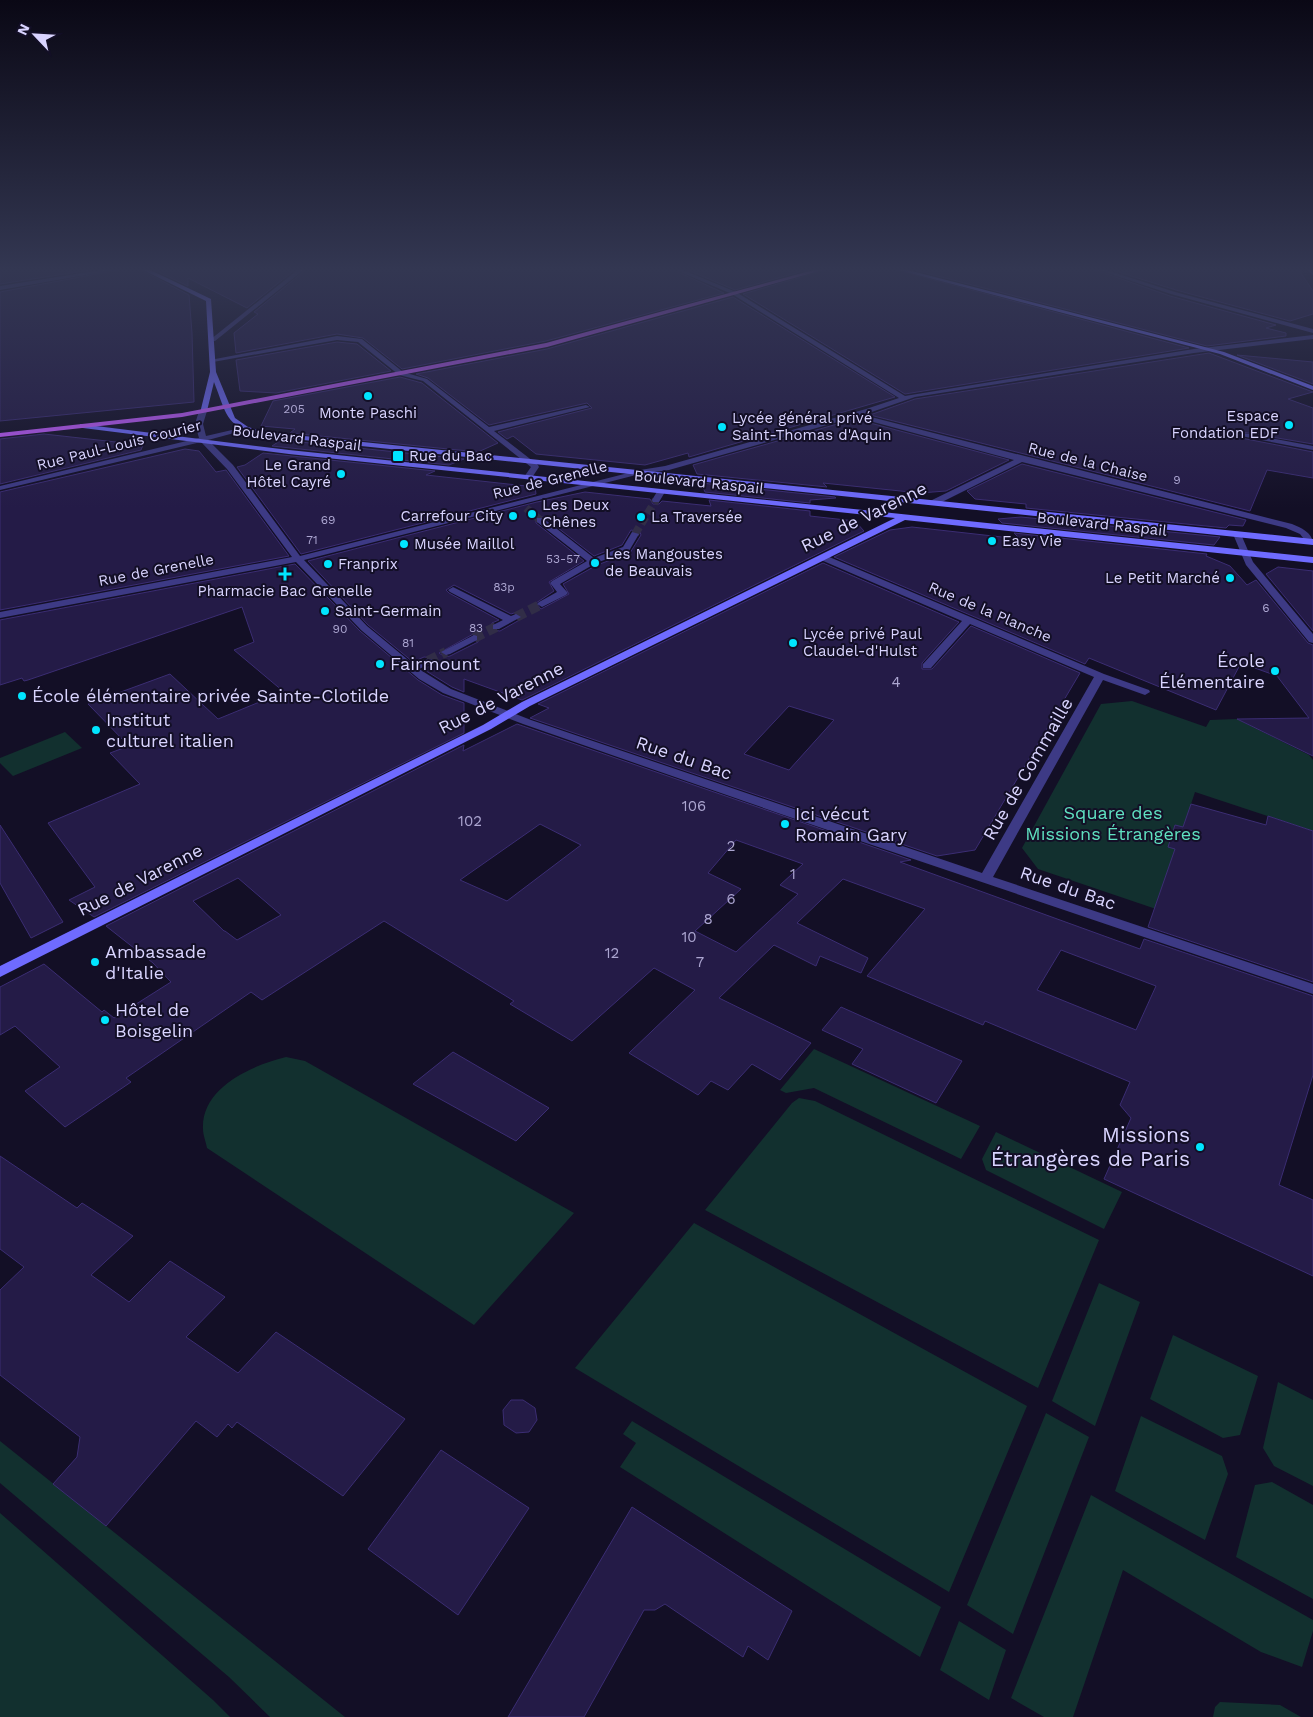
<svg xmlns="http://www.w3.org/2000/svg" width="1313" height="1717" viewBox="0 0 1313 1717" font-family="'Work Sans',sans-serif">
<rect width="100%" height="100%" fill="#130f26"/>
<path fill="#12302f" d="M1132 701 1206 727 1210 720 1237 719 1309 755 1313 760V831L1195 792 1156 909 1038 869 1022 848 1101 704Z
M65 732 82 748 13 776 0 763V758Z
M814 1049 980 1126 961 1159 814 1088 786 1093 780 1090Z
M286 1057 305 1061 574 1213 474 1325 207 1148C206 1142 203 1135 203 1129 201 1087 253 1065 286 1057Z
M799 1098 815 1101 1099 1240 1038 1388 705 1210 792 1103Z
M996 1132 1122 1192 1104 1229 986 1170 982 1159Z
M694 1223 1027 1406 949 1592 575 1368Z
M1099 1283 1140 1302 1095 1426 1052 1401Z
M1173 1335 1258 1376 1240 1435 1223 1438 1150 1399Z
M1278 1382 1313 1400V1486L1274 1466 1263 1448Z
M1046 1413 1089 1437 1013 1634 967 1605Z
M1141 1416 1222 1456 1228 1474 1205 1540 1115 1491Z
M632 1421 941 1607 920 1657 620 1467 636 1443 623 1434Z
M0 1441 345 1717H270L229 1677 0 1483Z
M1272 1482 1313 1505V1599L1236 1557 1255 1485Z
M1091 1495 1313 1620V1631L1302 1667 1261 1652 1123 1570 1073 1717H1044L1011 1698Z
M0 1513 213 1700 230 1717H0Z
M959 1621 1006 1650 989 1700 940 1670Z
M1220 1702 1280 1705 1301 1717H1213L1215 1707Z"/>
<path fill="#241b47" stroke="#3b2d73" fill-rule="evenodd" d="M0 268H103L0 284Z
M128 268H137L189 295 192 333 194 402 0 421V292Z
M150 268H297L247 308 188 278V286Z
M308 268H669L724 293 546 341 402 369 363 338 337 334 236 353 234 333 258 314 254 312Z
M683 268H814L735 290Z
M832 268H889L1189 348 905 394 743 294Z
M907 268H1090L1170 296 1276 325 1266 328 1286 333V336L1207 346Z
M1106 268H1290L1299 270 1313 291V314L1290 321 1176 290Z
M733 297 895 397 689 457 688 453 645 465 536 454 513 436 507 439 498 432 592 408 587 403 489 425 428 378 416 374 547 349Z
M337 342 357 344 391 371 276 393 240 391 236 360Z
M1209 353 1313 392 1288 399 1313 408V444L1236 431 1235 435 1241 438 1313 452V478L1267 470 1250 511 870 415 915 399Z
M1237 355 1313 362V384Z
M400 377 422 383 498 443 478 452 290 433 295 429 261 426 273 401Z
M855 419 1009 460 946 491 920 493 823 483 827 487 697 474 693 465Z
M44 434 143 445 141 450 0 484V439Z
M281 440 464 459 449 465 272 446Z
M185 449 199 451 216 472 226 470 289 556 0 610V492Z
M263 453 435 471 426 475 535 487 536 494 301 554 237 467 245 465Z
M1022 464 1246 520 1243 526 1229 525 1226 528 1026 508V504L975 499 967 491Z
M701 483 835 497 836 498 810 500V503L705 492Z
M585 492 650 499 653 504H659L662 501 711 506 709 500 810 511V516L855 521 864 531 522 700 464 679V692L452 687 423 669 433 665V658L424 657 413 662 368 625 308 561 537 502ZM536 517H544L594 556 622 545 631 530 640 532 641 535 630 553 597 565 563 584 569 594 541 609 536 603 554 591 549 582 584 561 536 523ZM454 585 511 614 517 612 523 618 500 631 492 630V623L499 620 449 593 446 590ZM475 633 479 635 478 642 450 656 445 657 439 653Z
M1021 517 1220 537 1214 545 1002 523 998 519Z
M912 527 1020 539 1014 533 1207 554 1206 556 1230 566 1247 585 1256 580 1308 643 1313 645V756L1237 719 1309 718 1277 676 1241 663 1216 710 1089 658 1085 664 834 557 890 530Z
M823 563 959 622 922 663V669H932L971 626 1080 673 975 850 937 856 530 718 549 708 538 704ZM789 706 834 720 789 770 744 754Z
M295 564 360 631 418 680 442 695 464 703V733L94 917 69 900 95 887 48 823 140 784 110 753 129 746 88 704 170 674 218 719 284 692 234 650 254 642 242 607 28 680 24 681 22 678 0 685V620Z
M1278 567 1313 571V631L1266 574Z
M517 724 911 860 900 862 1140 949 1144 939 1313 996V1075L1279 1185 1313 1200V1276L1104 1179 1131 1118 1120 1105 1130 1082 985 1021 983 1025 867 976 925 909 843 879 797 923 868 958 861 973 820 956 816 966 774 945 719 998 811 1043 780 1080 752 1064 728 1090 711 1081 698 1095 629 1053 695 990 654 968 572 1041 510 1004 514 1001 384 921 262 1000 251 992 126 1078 131 1082 65 1127 25 1091 60 1067 15 1026 0 1035V987L44 964 102 1012 104 1010 114 1018 171 982 153 963 106 926 464 745 463 751ZM540 824 581 845 507 901 460 880ZM736 840 803 864 780 885 798 894 736 952 695 931 741 889 708 873ZM238 878 281 915 237 940 225 931H224L193 901ZM1061 950 1156 986 1136 1030 1037 990Z
M1191 804 1266 825 1268 816 1313 831V982L1148 927 1175 849 1168 847 1175 825 1183 827Z
M0 825 63 922 31 938 0 883Z
M841 1007 962 1061 936 1103 852 1064 863 1049 822 1030Z
M453 1052 549 1108 516 1141 413 1084Z
M0 1156 77 1208 82 1203 133 1236 91 1275 129 1302 170 1261 225 1297 186 1337 238 1373 276 1332 405 1419 343 1496 237 1422 232 1428 228 1424 217 1437 196 1421 106 1526 53 1484 77 1457 80 1437 0 1375V1290L24 1267 0 1249Z
M511 1400H523L535 1408 537 1420 529 1432 516 1433 504 1425 503 1410Z
M441 1450 529 1508 458 1615 368 1549Z
M632 1507 792 1611 768 1660 748 1646 743 1657 665 1604 655 1610H644L584 1717H508Z"/>
<g fill="none" stroke-linecap="round" stroke-linejoin="round">
<path stroke="#312d47" stroke-width="8" stroke-dasharray="8 4" stroke-linecap="butt" d="M526 508 540 520
M635 534 656 500"/>
<path stroke="#312d47" stroke-width="10" stroke-dasharray="10 5" stroke-linecap="butt" d="M516 617 542 604
M474 638 496 627
M428 661 446 652"/>
<path fill="#3d3a85" fill-rule="evenodd" d="M114 268H126L0 290V286Z
M300 268H306L215 341H211V339Z
M671 268H678L736 292 905 396 1194 349 1313 335V339L1194 353 915 397 863 415 1292 524C1301 528 1312 532 1313 543H1307L1300 534 1286 528 1022 462 936 505H930V501L1014 460 855 417 669 470 640 474 304 560 367 626 413 664 424 659H432V663L419 669 451 689 531 720 982 873 1094 677 970 624 931 668H923V664L962 621 821 560V556H827L1104 674 1149 690 1150 692 1145 695 1103 680 993 877 1313 984V994L801 821 523 724 443 693 419 679 361 630 296 562 0 618V612L292 557 227 469 201 442 0 490V486L199 438 195 424 199 411 203 409 207 411 203 424 206 436 245 427 249 429 208 440 233 465 300 556 640 470 665 466 866 409 899 398 732 294Z
M1092 268H1100L1175 292 1313 329V333L1171 294Z
M337 336 362 339 403 372 427 379 489 427 586 405 590 407 494 431 538 465 539 467 531 479H528L524 477 531 467 423 381 399 375 358 342 337 340 213 362 210 360Z
M1238 432 1313 446V450L1241 436 1237 434Z
M658 490 665 492 659 502H653L652 500Z
M537 518H543L594 558 623 547 632 532 639 534 629 551 596 563 560 584 568 593 566 595 542 607 537 604 539 602 557 592 550 583 552 581 587 561 537 522Z
M1234 532H1240L1253 562 1313 634V643L1309 642 1246 565 1233 534Z
M453 587 511 616 516 614 521 617 499 629H493V625L503 620 450 592 448 590Z
M474 635 477 636V640L450 654 446 655 441 652Z"/>
<path fill="#6f6bff" fill-rule="evenodd" d="M139 268H146L211 299 216 372 235 418 248 427 265 432 1313 539V545L265 436C225 426 228 418 214 382L207 411 200 413 210 372 206 301Z
M891 268H900L1224 352 1313 386V390L1220 354Z
M1306 268H1312L1313 275Z
M80 424 289 450 1313 557V563L905 520 530 706 491 729 0 977V966L483 725 522 702 895 518 289 454 83 428H80Z"/>
<path fill="#c25bff" fill-rule="evenodd" d="M821 268H830L547 347 182 417 0 437V433L182 413 546 343Z"/>
</g>
<linearGradient id="sky" x2="0" y2="1"><stop stop-color="#0a0815"/><stop offset="0.53" stop-color="#333752"/><stop offset="1" stop-color="#333752" stop-opacity="0"/></linearGradient>
<rect width="1313" height="508" fill="url(#sky)"/>
<g fill="#00e5ff" stroke="#130f26" stroke-width="2">
<circle cx="368" cy="396" r="5"/>
<circle cx="1289" cy="425" r="5"/>
<circle cx="722" cy="427" r="5"/>
<rect x="392" y="450" width="12" height="12" rx="2.5"/>
<circle cx="341" cy="474" r="5"/>
<circle cx="532" cy="514" r="5"/>
<circle cx="513" cy="516" r="5"/>
<circle cx="641" cy="517" r="5"/>
<circle cx="992" cy="541" r="5"/>
<circle cx="404" cy="544" r="5"/>
<circle cx="595" cy="563" r="5"/>
<circle cx="328" cy="564" r="5"/>
<path d="M282.5 566.5h5v5h5v5h-5v5h-5v-5h-5v-5h5z"/>
<circle cx="1230" cy="578" r="5"/>
<circle cx="325" cy="611" r="5"/>
<circle cx="793" cy="643" r="5"/>
<circle cx="380" cy="664" r="5"/>
<circle cx="1275" cy="671" r="5"/>
<circle cx="22" cy="696" r="5"/>
<circle cx="96" cy="730" r="5"/>
<circle cx="785" cy="824" r="5"/>
<circle cx="95" cy="962" r="5"/>
<circle cx="105" cy="1020" r="5"/>
<circle cx="1200" cy="1147" r="5"/>
</g>
<g text-anchor="middle" stroke-width="4" stroke-linejoin="round" paint-order="stroke">
<g font-size="12" fill="#aca6d1">
<text x="294" y="413">205</text>
<text x="1177" y="484">9</text>
<text x="328" y="524">69</text>
<text x="312" y="544">71</text>
<text x="563" y="563">53-57</text>
<text x="504" y="591">83p</text>
<text x="1266" y="612">6</text>
<text x="476" y="632">83</text>
<text x="340" y="633">90</text>
<text x="408" y="647">81</text>
</g>
<g font-size="15" fill="#d9d4ff" stroke="#130f26" text-anchor="start">
<text x="368" y="418" text-anchor="middle">Monte Paschi</text>
<text x="1279" y="421" text-anchor="end">Espace<tspan x="1279" dy="17">Fondation EDF</tspan></text>
<text x="732" y="423">Lycée général privé<tspan x="732" dy="17">Saint-Thomas d'Aquin</tspan></text>
<text x="409" y="461">Rue du Bac</text>
<text x="331" y="470" text-anchor="end">Le Grand<tspan x="331" dy="17">Hôtel Cayré</tspan></text>
<text x="542" y="510">Les Deux<tspan x="542" dy="17">Chênes</tspan></text>
<text x="503" y="521" text-anchor="end">Carrefour City</text>
<text x="651" y="522">La Traversée</text>
<text x="1002" y="546">Easy Vie</text>
<text x="414" y="549">Musée Maillol</text>
<text x="605" y="559">Les Mangoustes<tspan x="605" dy="17">de Beauvais</tspan></text>
<text x="338" y="569">Franprix</text>
<text x="1220" y="583" text-anchor="end">Le Petit Marché</text>
<text x="285" y="596" text-anchor="middle">Pharmacie Bac Grenelle</text>
<text x="335" y="616">Saint-Germain</text>
<text x="803" y="639">Lycée privé Paul<tspan x="803" dy="17">Claudel-d'Hulst</tspan></text>
</g>
<g font-size="15" fill="#d9d4ff" stroke="#130f26">
<text transform="translate(297 438) rotate(7)" y="5">Boulevard Raspail</text>
<text transform="translate(119 445) rotate(-14)" y="5">Rue Paul-Louis Courier</text>
<text transform="translate(1088 462) rotate(14)" y="5">Rue de la Chaise</text>
<text transform="translate(550 480) rotate(-14)" y="5">Rue de Grenelle</text>
<text transform="translate(699 482) rotate(6)" y="5">Boulevard Raspail</text>
<text transform="translate(1102 524) rotate(6)" y="5">Boulevard Raspail</text>
<text transform="translate(156 570) rotate(-11)" y="5">Rue de Grenelle</text>
<text transform="translate(990 612) rotate(23)" y="5">Rue de la Planche</text>
</g>
<g font-size="15" fill="#aca6d1">
<text x="896" y="687">4</text>
<text x="694" y="811">106</text>
<text x="470" y="826">102</text>
<text x="731" y="851">2</text>
<text x="793" y="879">1</text>
<text x="731" y="904">6</text>
<text x="708" y="924">8</text>
<text x="689" y="942">10</text>
<text x="612" y="958">12</text>
<text x="700" y="967">7</text>
</g>
<g font-size="18" fill="#d9d4ff" stroke="#130f26">
<text transform="translate(864 517) rotate(-26)" y="6">Rue de Varenne</text>
<text transform="translate(501 698) rotate(-27)" y="6">Rue de Varenne</text>
<text transform="translate(684 758) rotate(19)" y="6">Rue du Bac</text>
<text transform="translate(1028 769) rotate(-60)" y="6">Rue de Commaille</text>
<text transform="translate(140 880) rotate(-27)" y="6">Rue de Varenne</text>
<text transform="translate(1068 888) rotate(19)" y="6">Rue du Bac</text>
</g>
<g font-size="18" fill="#d9d4ff" stroke="#130f26" text-anchor="start">
<text x="1265" y="667" text-anchor="end">École<tspan x="1265" dy="21">Élémentaire</tspan></text>
<text x="390" y="670">Fairmount</text>
<text x="32" y="702">École élémentaire privée Sainte-Clotilde</text>
<text x="106" y="726">Institut<tspan x="106" dy="21">culturel italien</tspan></text>
<text x="795" y="820">Ici vécut<tspan x="795" dy="21">Romain Gary</tspan></text>
<text x="105" y="958">Ambassade<tspan x="105" dy="21">d'Italie</tspan></text>
<text x="115" y="1016">Hôtel de<tspan x="115" dy="21">Boisgelin</tspan></text>
</g>
<g font-size="18" fill="#5fe0c0" stroke="#130f26">
<text x="1113" y="819">Square des<tspan x="1113" dy="21">Missions Étrangères</tspan></text>
</g>
<g font-size="21" fill="#d9d4ff" stroke="#130f26" text-anchor="end">
<text x="1190" y="1142">Missions<tspan x="1190" dy="24">Étrangères de Paris</tspan></text>
</g>
</g>
<g transform="translate(35 35) rotate(295)" stroke="#130f26" stroke-width="4" paint-order="stroke">
<path d="M0-4L9 19L0 12L-9 19Z" fill="#d9d4ff"/>
<text y="-8" font-size="14" font-weight="bold" text-anchor="middle" fill="#d9d4ff">N</text>
</g>
</svg>
